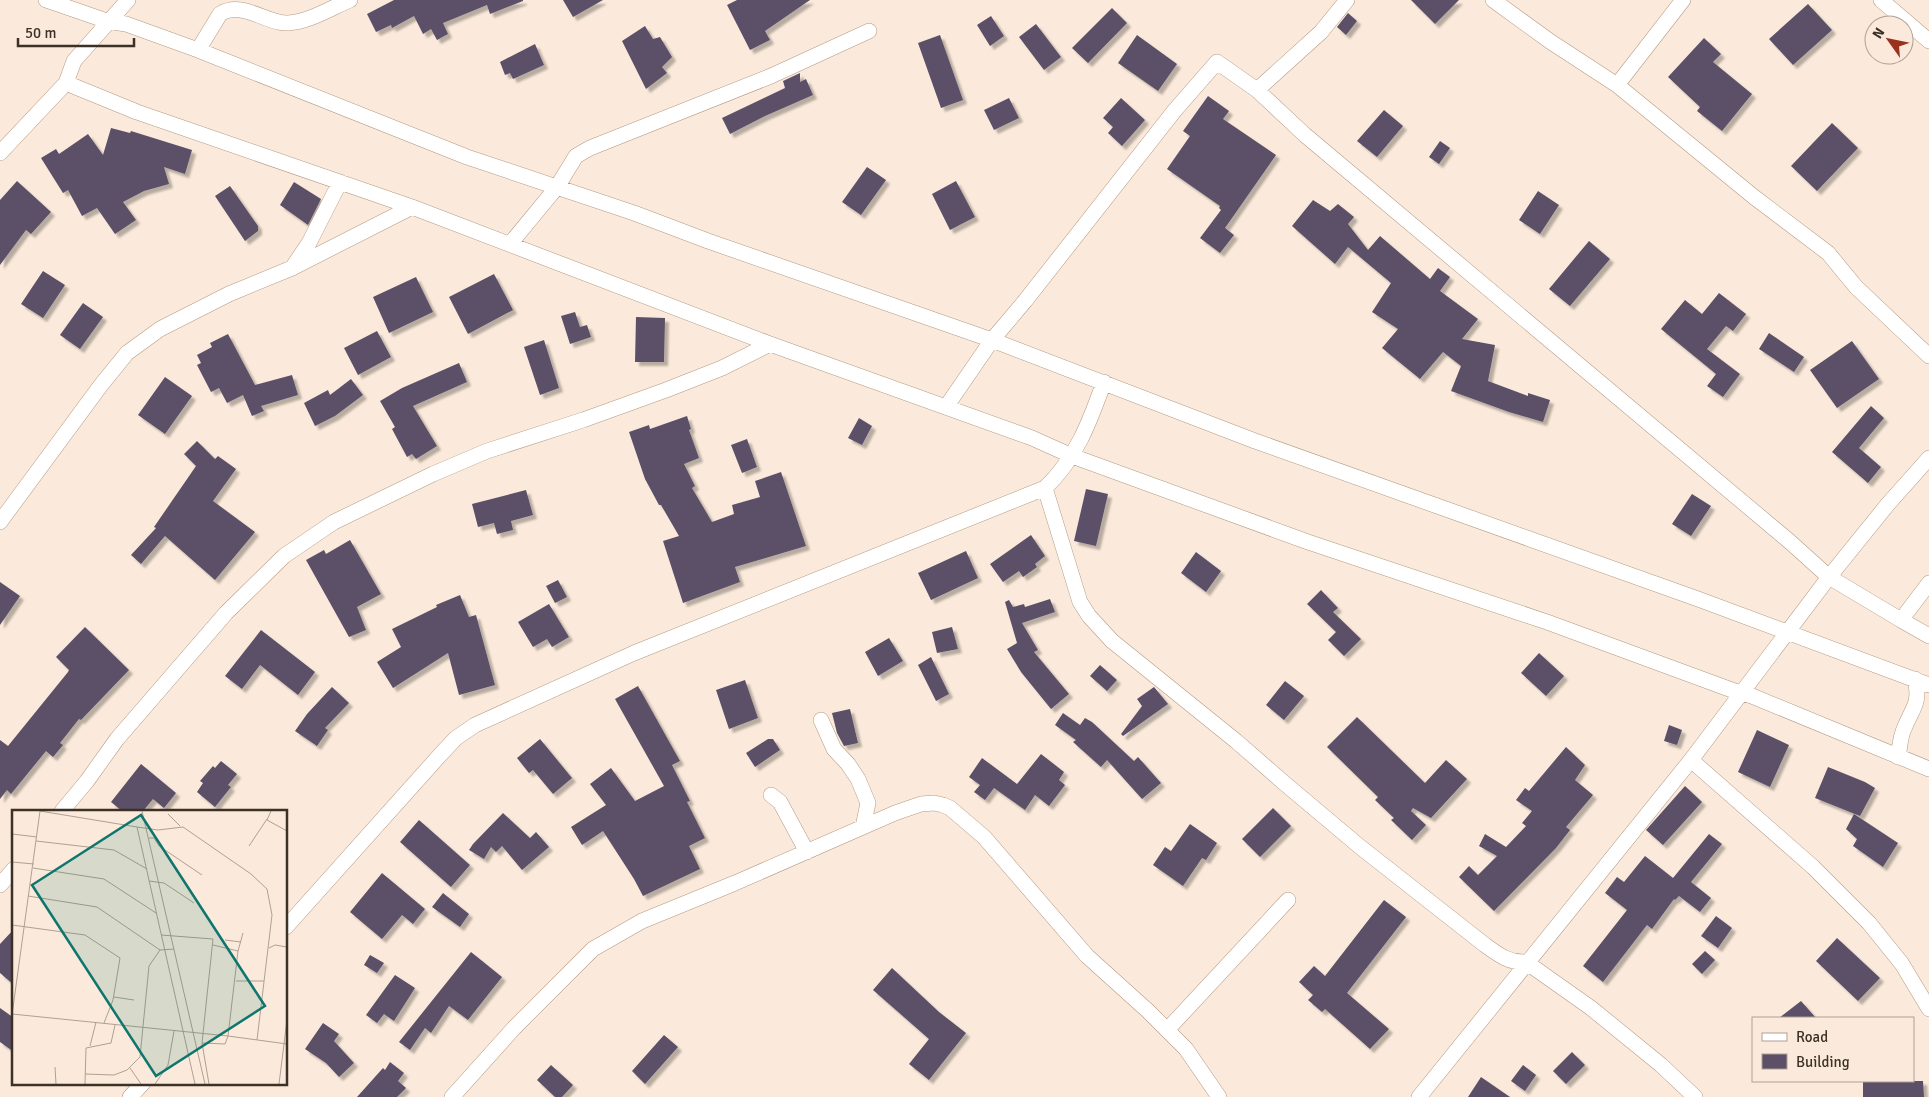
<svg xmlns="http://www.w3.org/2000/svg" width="1929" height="1097" viewBox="0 0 1929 1097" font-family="Signika,sans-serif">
<defs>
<filter id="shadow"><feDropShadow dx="4" dy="4" stdDeviation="1" flood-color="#0004"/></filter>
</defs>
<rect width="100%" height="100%" fill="#fbeadb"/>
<path fill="#5b5068" filter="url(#shadow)" d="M394 0H523V1L490 14 487 5 443 23 448 34 437 40 431 29 423 34 414 16 392 28 391 25 376 32 367 14Z
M563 0H603L573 17Z
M737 0H810L765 31 770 40 750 50 727 5Z
M1411 0H1459L1435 24Z
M1808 4 1832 30 1793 65 1769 39Z
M1112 8 1127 23 1088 63 1072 48Z
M1348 13 1357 21 1346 35 1337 27Z
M991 16 1004 36 990 46 977 25Z
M1036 24 1061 57 1044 70 1019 37Z
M645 26 653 39 660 37 672 57 662 67 667 73 646 89 622 41Z
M940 35 963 100 941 108 918 43Z
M1137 35 1177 64 1158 91 1118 63Z
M1704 38 1721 54 1713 62 1752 94 1722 131 1697 111 1700 107 1668 77Z
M535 44 544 65 513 79 510 73 505 75 500 62Z
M800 73V82L806 79 813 95 765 116 730 134 722 118 785 88 783 81Z
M1208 96 1229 111 1223 119 1276 155 1225 228 1234 235 1220 253 1200 238 1221 210 1219 208 1220 206 1167 169 1190 136 1183 131Z
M1009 98 1019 118 994 130 984 110Z
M1121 98 1145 120 1122 146 1108 133 1113 127 1103 118Z
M1384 110 1403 126 1377 157 1357 141Z
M1832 123 1858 148 1817 191 1791 166Z
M111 128 130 133 131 131 192 150 185 174 164 167 169 184 144 191 123 202 136 220 115 234 97 208 82 216 68 190 63 193 41 158 56 149 59 154 88 134 103 155Z
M1440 141 1450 148 1439 164 1429 157Z
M867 167 886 180 861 215 842 202Z
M17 181 51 212 31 234 26 230 0 265V200Z
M956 181 975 217 950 230 932 194Z
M294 182 321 199 308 225 280 205Z
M230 186 258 226V231L245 241 215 196Z
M1538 191 1559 205 1540 234 1519 220Z
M1313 200 1330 211 1338 204 1354 217 1348 224 1368 250 1380 236 1430 279 1438 268 1450 277 1440 291 1478 319 1462 339 1495 345 1488 381 1528 396V393L1550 400 1543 422 1509 412 1451 391 1461 366 1443 352 1420 379 1382 348 1398 329 1372 312 1391 283 1348 247 1335 264 1292 226Z
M1589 241 1610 259 1570 306 1549 289Z
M43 271 65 285 43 318 21 304Z
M494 274 513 310 468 334 449 297Z
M416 277 433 312 389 333 373 297Z
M1719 293 1746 314 1733 331 1726 326 1707 349 1740 374 1723 397 1707 386 1716 374 1661 329 1685 300 1702 314Z
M83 303 103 317 80 349 60 335Z
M575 312 580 327 587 325 591 337 570 344 561 316Z
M636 317 665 318 664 362H635Z
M377 331 391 357 358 375 344 348Z
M1769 333 1804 357 1794 372 1759 349Z
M228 334 255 385 292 375 298 395 261 406 264 411 252 416 243 395 227 403 219 388 211 392 197 365 201 363 197 355 212 347 210 343Z
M544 340 559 388 540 395 524 347Z
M1852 341 1879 379 1837 408 1810 370Z
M459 363 467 382 413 406 437 446 416 459 412 454 407 457 392 429 395 427 380 401 402 388Z
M165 377 192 396 165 434 138 415Z
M351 379 363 395 335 416 315 426 304 403 328 390 330 395Z
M1871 406 1884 418 1859 448 1881 467 1868 483 1832 452Z
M687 416 691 429 689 430 699 458 684 464 695 486 692 488 712 522 734 514 732 505 760 497 755 481 781 472 806 546 735 567 740 582 683 603 663 541 679 536 661 505H659L645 479 629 432 649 425 650 429Z
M859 418 872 426 862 445 848 438Z
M747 439 757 467 742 473 731 445Z
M197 441 215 459 218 456 236 469 213 501 255 532 215 580 165 536 141 564 131 555 156 528 154 527 196 466 184 454Z
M1086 489 1108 494 1096 546 1074 541Z
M526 490 533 515 511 521 513 530 497 534 494 523 478 527 472 504Z
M1692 494 1711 506 1691 536 1672 524Z
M1031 535 1045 556 1035 564 1037 567 1023 577 1019 571 1003 582 990 564Z
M350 540 381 594 357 607 366 630 349 637 306 560 324 550 326 554Z
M966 551 978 578 931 600 918 573Z
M1196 552 1221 571 1206 592 1181 573Z
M558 580 567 597 555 603 546 586Z
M0 582 20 596 0 625Z
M1321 590 1338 608 1333 612 1361 639 1344 656 1328 640 1336 632 1307 604Z
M460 595 469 617 476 615 495 685 459 695 448 653 393 688 377 662 401 647 392 629 437 607 436 605Z
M1050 599 1055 612 1022 623 1038 650 1034 652 1069 694 1051 709 1021 672 1007 649 1017 643 1005 602 1009 600 1013 607 1024 604 1025 607Z
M549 604 569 637 552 647 547 639 533 647 518 622Z
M85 627 129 670 81 720 79 719 60 743 63 745 53 757 46 751 11 794 7 790 0 799V740L8 746 68 672 69 670 56 657Z
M952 627 958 649 937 653 932 632Z
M261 630 315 672 298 695 260 665 242 689 225 676Z
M889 638 903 661 878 676 865 652Z
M1539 653 1564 676 1546 696 1521 673Z
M931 657 949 694 936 701 918 665Z
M1100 665 1117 680 1107 691 1090 676Z
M745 680 758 718 729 729 716 690Z
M1285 681 1304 696 1284 720 1266 705Z
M638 686 680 761 672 765 690 801 687 802 705 838 689 846 700 869 643 896 634 879 603 831 582 845 571 827 606 805 590 784 611 768 635 801 664 786 615 699Z
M332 687 349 703 325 728 328 730 317 746 295 731 307 714Z
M1154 687 1168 704 1123 736 1121 734 1142 706 1137 699Z
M850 709 858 743 844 746 837 733 832 713Z
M1063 713 1080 725 1085 718 1092 722 1134 761 1138 757 1161 783 1142 799 1107 760 1101 767 1073 742 1076 740 1055 725Z
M1357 717 1425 783 1446 760 1467 779 1431 818 1413 808 1411 811 1426 825 1412 840 1391 820 1394 818 1375 800 1378 797 1327 747Z
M1669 725 1682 730 1677 745 1664 741Z
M1757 730 1789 745 1770 787 1738 772Z
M540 739 572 778 553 794 533 770 529 773 517 758Z
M768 739H773L780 750 755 767 746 753Z
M1566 747 1585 765 1575 780 1593 795 1566 827 1570 830 1556 848 1494 911 1459 877 1469 866 1478 875 1497 856 1479 846 1485 834 1506 847 1526 826 1522 823 1532 811 1516 800 1525 788 1529 791Z
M1041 754 1064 772 1059 780 1065 785 1049 806 1035 795 1025 810 994 788 985 800 974 792 980 785 969 777 982 758 1017 784Z
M221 761 237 774 228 785 231 787 215 807 197 792 203 783 200 781 213 766 215 768Z
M141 764 176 793 164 808 153 799 143 811H122L111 802Z
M1828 767 1865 782 1875 788 1860 816 1815 798Z
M1685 786 1702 802 1663 845 1646 830Z
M1273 808 1291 826 1260 857 1242 839Z
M503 813 530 838 536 832 549 847 522 870 502 846 496 852 491 847 484 859 469 850 473 844Z
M1854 814 1898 843 1883 867 1853 846 1857 839 1846 829Z
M419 820 470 865 451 887 400 842Z
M1190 824 1217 843 1206 860 1202 858 1183 886 1153 865 1165 847 1171 851Z
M1709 834 1722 844 1691 882 1711 898 1700 912 1679 896 1675 900 1674 899 1652 929 1647 925 1603 982 1583 966 1627 910 1605 893 1617 877 1624 882 1645 856 1673 878Z
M382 873 425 909 413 924 402 915 382 939 350 912Z
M443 893 469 914 460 927 432 907Z
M1384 900 1406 917 1347 993 1389 1029 1370 1049 1325 1009 1322 1012 1308 1000 1313 995 1299 982 1314 966 1325 976Z
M1716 916 1732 928 1718 948 1701 936Z
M14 929V985L0 973V944Z
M1837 938 1880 978 1858 1001 1816 961Z
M1705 951 1715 960 1702 974 1692 964Z
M471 952 502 977 468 1020 449 1006 431 1033 425 1028 410 1050 399 1042Z
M370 955 384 963 377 973 364 965Z
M892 968 939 1012 966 1033 929 1080 909 1064 929 1039 873 990Z
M395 975 415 988 394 1021 384 1014 377 1023 366 1015Z
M1801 1001 1816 1018H1779Z
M0 1008 14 1018V1052L0 1042Z
M323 1023 339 1034 334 1041 354 1063 339 1077 326 1063 305 1049Z
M664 1035 678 1047 645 1084 632 1071Z
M1572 1052 1585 1065 1566 1084 1553 1071Z
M390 1062 404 1073 398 1081 406 1088 397 1097H357L383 1068 385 1070Z
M551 1065 573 1085 562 1097H555L537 1080Z
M1523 1065 1536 1075 1525 1091 1511 1081Z
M1481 1077 1510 1097H1468Z
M1863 1081H1923L1924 1097H1863Z"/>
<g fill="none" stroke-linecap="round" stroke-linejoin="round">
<g stroke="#b39a81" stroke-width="16">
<path id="minor" d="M46 0 107 21 126 24 198 50 467 157 634 213 708 241 992 340 1255 441 1698 599 1929 685
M1493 0 1551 42 1617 85 1754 197 1828 253 1856 287 1929 356
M1881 0 1929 41
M198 50 220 14C243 0 266 24 288 23 309 22 331 8 350 0
M66 83 74 61 128 0
M1617 85 1683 0
M1257 90 1321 32 1347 0
M0 153 66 83 137 112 412 207 770 344 1032 438 1072 456 1308 542 1547 622 1740 693 1752 696 1929 769
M510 244 557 187 576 156 590 148 771 76 869 31
M292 268 309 243 340 182
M946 407 992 340 1025 301 1175 110 1217 62 1257 90 1305 135 1789 541 1829 577 1901 620 1929 583
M1045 488 1080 602 1089 616 1112 641 1236 741 1283 782 1359 846 1485 945C1499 955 1509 963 1526 962L1591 1008 1661 1065 1695 1097
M0 522 101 385 127 353 160 329 229 294 292 268 412 207
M1901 620 1929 636
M821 720 834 749 848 764 858 779 868 803 863 827
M1898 757C1900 748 1900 737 1904 729 1912 708 1921 704 1915 679
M1691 760 1813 867 1869 923 1902 964 1929 1009
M771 795 780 802 807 852
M62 811 87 781 117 739 226 613 284 556 334 522 433 474 487 451 583 420 666 390 722 368 770 344
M0 885 14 869
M286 927 440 755 456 738 475 725 634 653 1045 488C1076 459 1090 421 1104 382
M1167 1030 1288 900
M130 1097 143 1083
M452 1097 514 1028 593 949 642 921 735 883 895 813 921 804 934 803 943 805 950 808 984 837 1087 956 1148 1011 1186 1049 1219 1097
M1419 1097 1691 760 1829 577 1888 504 1929 458"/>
</g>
<use href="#minor" stroke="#fff" stroke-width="15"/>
</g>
<g transform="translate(12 810)">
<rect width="275" height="275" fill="#fbeadb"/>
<path fill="none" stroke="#aea093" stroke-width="1" d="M28 1 125 17 183 274M130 1 193 274M259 1 255 10 275 21M156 4 168 16M125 17 146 20 171 17 239 64 255 79 260 105 245 230M0 24 25 27M137 28H142L147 36 190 65M24 31 102 40 135 59M237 36 255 9M0 52 22 54M21 58 92 69 144 103M137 71 152 73 182 93M16 86 85 97 148 140 162 139M0 115 73 125 108 148 101 190 92 213M149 125 201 129 190 233 213 234 216 226 275 234M213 130 229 132M201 135 226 141M257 138 263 135 275 137M224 171H252M102 187 122 190M0 204 216 226 226 141 231 123M0 205 28 1M190 233 197 274M78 236 84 212M43 257 44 274M118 258 129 274M73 264 102 265 115 260 128 247 137 156 148 140M73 274 74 238 99 233 103 215M143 274 156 255 162 221M267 274 275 210"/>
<path fill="#0f766e" fill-opacity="0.15" stroke="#0f766e" stroke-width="2.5" d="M129 5 253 196 144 266 20 75Z"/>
<rect width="275" height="275" fill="none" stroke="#3b3127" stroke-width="2.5"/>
</g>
<rect x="1752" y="1017" width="162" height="65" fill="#fbeadb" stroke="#aea093"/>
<rect x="1762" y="1033" width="25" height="8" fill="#ffffff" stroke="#aea093"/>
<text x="1796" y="1042" font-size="15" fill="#3b3127">Road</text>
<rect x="1762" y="1054" width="25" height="15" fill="#5b5068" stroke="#aea093"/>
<text x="1796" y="1067" font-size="15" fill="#3b3127">Building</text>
<g transform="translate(1889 40) rotate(303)"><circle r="24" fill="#fbeadb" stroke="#aea093"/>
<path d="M0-4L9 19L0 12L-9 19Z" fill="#9a311d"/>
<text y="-8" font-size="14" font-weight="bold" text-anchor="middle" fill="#3b3127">N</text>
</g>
<path d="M18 38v8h116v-8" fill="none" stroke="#3b3127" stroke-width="2.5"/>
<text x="25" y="38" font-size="15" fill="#3b3127" stroke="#fbeadb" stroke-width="4" paint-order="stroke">50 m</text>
</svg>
